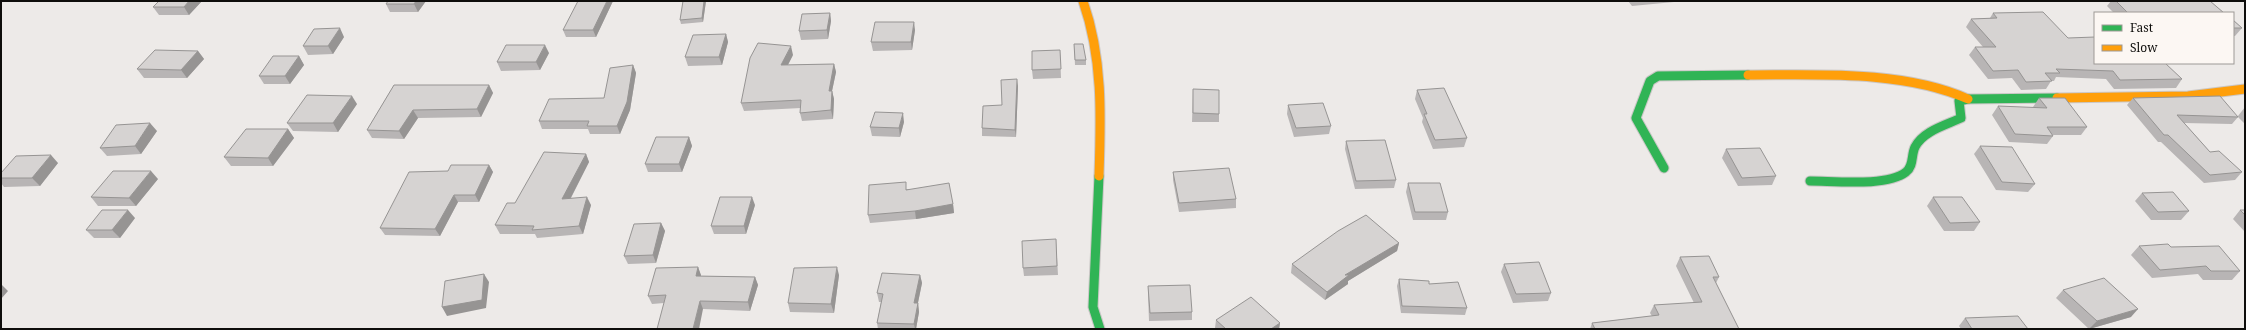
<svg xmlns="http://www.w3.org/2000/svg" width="2246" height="330" viewBox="0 0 2246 330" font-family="'Noto Serif',serif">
<rect width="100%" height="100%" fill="#edeae8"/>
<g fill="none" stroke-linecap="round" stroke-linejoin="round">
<g stroke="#cac7c6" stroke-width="11">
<path id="fast" d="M1664 168 1636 118 1650 81 1658 76 1748 75
M1099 176 1093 307 1100 329
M1810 181C1834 181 1887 187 1906 172 1914 166 1911 155 1915 147 1923 131 1946 125 1961 118L1959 101 1968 99 2057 98"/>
</g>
<g stroke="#cac7c6" stroke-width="11">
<path id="slow" d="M1083 1C1103 58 1101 116 1099 176
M1748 75C1818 75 1903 70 1968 99
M2057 98 2188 96 2245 89"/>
</g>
<use href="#fast" stroke="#30b455" stroke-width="9"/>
<use href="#slow" stroke="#ff9f0a" stroke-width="9"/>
</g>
<path fill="#b8b5b5" d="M202 1 189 15H159L153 7Z
M426 1 418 12H390L386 4Z
M613 1 596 37H566L563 30Z
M706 1 703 22 681 24 680 20Z
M1628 1H1674V2L1632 6Z
M2111 1H2210L2224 13H2114L2107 6Z
M830 13 831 21 828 39 801 40 799 31Z
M1993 13 2068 38 2182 79 2176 88 2114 89 2106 79 2056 77 2054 81H2051L2046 89 2021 90 2012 78 1988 79 1969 55 1975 47H1983L1966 27 1971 19 1990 18Z
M2233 20 2242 28 2235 36H2233Z
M915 30 912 50 873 51 871 42Z
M726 34 728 42 722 65 688 66 685 57Z
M344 37 333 54 308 55 303 46Z
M1074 44 1086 60V65H1075Z
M1060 50 1061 78 1033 79 1032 70Z
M198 51 204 59 187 78H144L137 69Z
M549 53 540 70 501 71 497 62Z
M793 55 788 65 834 64 836 72 832 91 834 99 833 119 802 121 800 113 801 108 744 111 741 103Z
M299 56 304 65 290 84H264L259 76Z
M633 65 636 73 630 110 620 134H590L588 129H542L539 121 604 98Z
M394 85H489L493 93 481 117 418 118 404 139 372 138 367 130Z
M1018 86 1016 137 982 136V128L1002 105Z
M1193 89 1219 114V122H1192Z
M1417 90 1467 138 1464 147 1433 149 1422 122 1423 118 1415 99Z
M2039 98 2087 127 2081 135H2052L2053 136 2047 144 2009 142 1992 115 1998 106 2034 108 2033 107Z
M2133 98 2238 116 2245 107V124L2238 117 2232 124 2184 123 2210 152 2242 172 2235 180 2204 183 2161 142H2158L2127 105Z
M357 104 338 132 293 131 287 123Z
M1288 105 1331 126 1329 134 1294 137 1287 114Z
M904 122 900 137 872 136 870 127Z
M288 129 294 138 273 166H231L224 157Z
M157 131 141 154 107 156 100 148Z
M689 137 692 146 682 172H648L645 164Z
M1346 141 1396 180 1394 188 1355 189 1345 149Z
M1980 146 2035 184 2028 192 1996 190 1974 154Z
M1726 149 1776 176 1772 185 1738 186 1722 158Z
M586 154 589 162 571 198 591 205 583 234 537 238 535 234H500L495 225 515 203Z
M58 163 40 186 4 187 1 183V173Z
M489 165 493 172 479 202H458L440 236 385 235 380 228 448 171Z
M1173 172 1236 199V208L1179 212 1173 180Z
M158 179 136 206H98L91 197Z
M1408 183 1448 212 1446 220H1413L1406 192Z
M907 189 953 204 954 213 916 219 870 223 868 215Z
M2142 193 2189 211 2181 220H2151L2135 201Z
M1933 197 1980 222 1974 231H1944L1927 206Z
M755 205 746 234H714L711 226Z
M2240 210H2245V232L2233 219Z
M135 218 120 238H94L86 230Z
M661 223 665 231 656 263 628 264 624 256Z
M1056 239 1058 275 1024 276 1023 268Z
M1399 243 1397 251 1348 281V284L1325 300 1291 273 1292 264Z
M2139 246 2171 247 2240 271 2232 280H2203L2198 274 2152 278 2131 255Z
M1680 257 1719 277 1716 283 1739 329H1590L1592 323 1652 316 1650 313 1654 305 1694 303 1676 266Z
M1504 264 1551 293 1548 301 1513 303 1501 272Z
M698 267 701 276 755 277 758 285 750 311 703 309 664 303 652 304 648 296Z
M839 275 834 313 790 312 788 303Z
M920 275 922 283 918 303 919 312 916 329H878L877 323 881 302H879L877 293Z
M1399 279 1467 308 1465 315 1401 313 1397 286Z
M1148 286 1192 312V320L1149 321 1148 294Z
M2063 290 2131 317 2089 329 2056 298Z
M1965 318 2028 329H1961L1959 326Z
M1216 320 1280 323 1279 329H1217L1215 328Z"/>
<path fill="#969493" d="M189 1H202L189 15 184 7Z
M416 1H426L418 12 414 4Z
M607 1H613L596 37 593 30Z
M704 1H706L703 22 702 18Z
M830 13 831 21 828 39 827 30Z
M914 22 915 30 912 50 911 42Z
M340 28 344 37 333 54 328 46Z
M726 34 728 42 722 65 719 57Z
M545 45 549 53 540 70 536 62Z
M791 46 793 55 783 74 781 65Z
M198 51 204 59 187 78 181 70Z
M299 56 304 65 290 84 285 76Z
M834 64 836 72 832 91 834 99 833 119 831 110 829 91Z
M633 65 636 73 630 110 620 134 617 126Z
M1017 79 1018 86 1016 137 1015 130Z
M489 85 493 93 481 117 477 109Z
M352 96 357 104 338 132 333 123Z
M413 110 418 118 404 139 399 131Z
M903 113 904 122 900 137 899 128Z
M150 123 157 131 141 154 135 146Z
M288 129 294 138 273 166 268 158Z
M689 137 692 146 682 172 679 164Z
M586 154 589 162 566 207 562 199Z
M51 155 58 163 40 186 32 178Z
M489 165 493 172 479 202 475 195Z
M151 171 158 179 136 206 129 198Z
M454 195 458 202 440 236 435 229Z
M587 197 591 205 583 234 579 226Z
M752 197 755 205 746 234 744 226Z
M953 204 954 213 916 219 915 211Z
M128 210 135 218 120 238 112 230Z
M661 223 665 231 656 263 653 255Z
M1399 243 1397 251 1348 281V284L1325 300 1327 292 1345 275Z
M698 267 701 275 699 284 696 276Z
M837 267 839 275 834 313 831 304Z
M484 274 489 282 486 308 447 316 442 307Z
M920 275 922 283 916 312 914 303Z
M755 277 758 285 750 311 748 302Z
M1 284 8 291 1 299Z
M700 301 703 309 699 329H693Z
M918 303 919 312 916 329H915L914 324Z
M2138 309 2131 317 2089 329 2097 321Z
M1280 323 1279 329H1271Z"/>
<path fill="#d6d3d2" stroke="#969493" d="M159 1H189L184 7H153Z
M388 1H416L414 4H386Z
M578 1H607L593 30H563Z
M683 1H704L702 18 680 20Z
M2116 1H2210L2224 13H2128Z
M2043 12 2068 38 2095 37V63H2165L2182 79 2120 80 2113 71 2056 69 2060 73H2045L2052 81 2026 82 2018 70 1993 71 1975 47H1996L1971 19 1997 18 1993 13Z
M830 13 827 30 799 31 802 14Z
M2233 20 2242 28H2233Z
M875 22H914L911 42H871Z
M340 28 328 46H303L314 29Z
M726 34 719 57H685L693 35Z
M758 43 791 46 781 65 834 64 829 91H832L831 110 800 113 801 100 741 103 750 58Z
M1074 44H1083L1086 60H1075Z
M506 45H545L536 62H497Z
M155 50 198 51 181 70 137 69Z
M1060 50 1061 69 1032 70V51Z
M273 56H299L285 76H259Z
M633 65 627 102 617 126H587L589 121H539L549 99 604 98 610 68Z
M1017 79 1015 130 982 128 983 106 1002 105 1001 80Z
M394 85H489L477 109 413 110 399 131 367 130Z
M1444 88 1467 138 1435 140 1424 114H1427L1417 90Z
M1193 89 1219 90V114L1193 113Z
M307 95 352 96 333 123H287Z
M2220 96 2238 117 2177 115 2210 152 2219 151 2242 172 2210 175 2168 135H2164L2133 98Z
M2039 98H2065L2087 127H2047L2053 136 2015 134 1998 106 2047 108Z
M1323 103 1331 126 1296 128 1288 105Z
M875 112 903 113 899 128 870 127Z
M150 123 135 146 100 148 116 125Z
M246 129H288L268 158 224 157Z
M656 137H689L679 164H645Z
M1385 140 1396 180 1356 181 1346 141Z
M1980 146 2012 147 2035 184 2002 182Z
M1760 148 1776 176 1742 178 1726 149Z
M544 152 586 154 562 199 587 197 579 226 532 230 534 226 495 225 507 203H515Z
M51 155 32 178H1V173L16 156Z
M451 165H489L475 195H454L435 229 380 228 409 172 448 171Z
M1229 168 1236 199 1179 203 1173 172Z
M113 171H151L129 198 91 197Z
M906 182V190L949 183 953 204 915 211 868 215 869 185Z
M1408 183H1440L1448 212H1415Z
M2173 192 2189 211 2158 212 2142 193Z
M720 197H752L744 226H711Z
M1933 197H1962L1980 222 1950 223Z
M102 210H128L112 230H86Z
M2240 210H2245V215Z
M1366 215 1399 243 1345 275H1349L1327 292 1292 264 1338 231Z
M661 223 653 255 624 256 634 224Z
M1056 239 1057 266 1023 268 1022 241Z
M2168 244 2171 247 2219 246 2240 271H2211L2206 266 2160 270 2139 246Z
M1709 256 1719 277H1713L1739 329H1595L1592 323 1659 315 1654 305 1702 302 1680 257Z
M1539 262 1551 293 1516 294 1504 264Z
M698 267 696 276 755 277 748 302 700 301 693 329H657L666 295 648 296 656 268Z
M837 267 831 304 788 303 794 268Z
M882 273 920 275 914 303H918L914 324 877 323 883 294 877 293Z
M484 274 482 300 442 307 445 281Z
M2104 278 2138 309 2097 321 2063 290Z
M1399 279 1429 281V284L1458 282 1467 308 1402 306Z
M1190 285 1192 312 1150 313 1148 286Z
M1251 297 1280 323 1271 329H1226L1216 320Z
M2018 316 2028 329H1972L1965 318Z"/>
<rect width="2246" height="330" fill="none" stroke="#0e0d0b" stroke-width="4"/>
<rect x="2094" y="12" width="140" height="52" fill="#fcf7f3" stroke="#9d9996"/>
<rect x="2102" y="25" width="20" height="6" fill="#30b455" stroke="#9d9996"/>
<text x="2130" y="32" font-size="12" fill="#0e0d0b">Fast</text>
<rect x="2102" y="45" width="20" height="6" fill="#ff9f0a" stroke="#9d9996"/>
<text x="2130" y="52" font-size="12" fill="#0e0d0b">Slow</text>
</svg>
